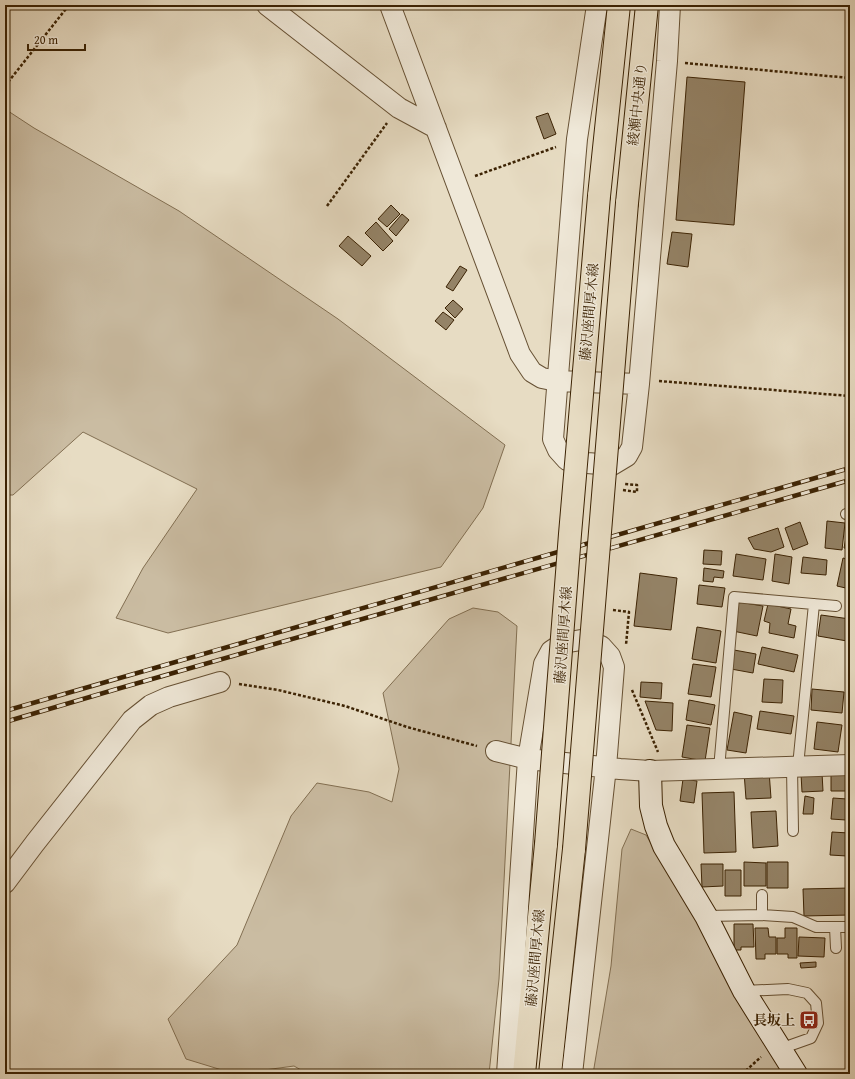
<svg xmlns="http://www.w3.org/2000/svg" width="855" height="1079" viewBox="0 0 855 1079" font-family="'Gentium Book Plus','Noto Serif JP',serif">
<rect width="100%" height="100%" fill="#e7dcc3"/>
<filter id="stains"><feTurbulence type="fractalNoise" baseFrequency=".005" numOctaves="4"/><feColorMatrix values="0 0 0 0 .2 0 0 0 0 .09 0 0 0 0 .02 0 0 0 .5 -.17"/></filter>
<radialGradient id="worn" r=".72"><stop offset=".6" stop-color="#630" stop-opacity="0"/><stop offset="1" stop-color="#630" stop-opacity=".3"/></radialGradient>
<path fill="#cabca2" stroke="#826f52" d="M5 109 34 128 179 211 338 319 505 445 483 508 441 567 168 633 116 618 143 568 197 489 83 432 13 495H5Z
M473 608 498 612 517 626 499 979 489 1074H308L294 1066 235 1074 186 1059 168 1019 237 945 291 816 317 783 369 792 392 802 399 769 383 693 449 619Z
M631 829 646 835 787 1074H593L611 966 622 849Z"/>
<path fill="#948367" stroke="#3b2203" d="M687 77 745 82 734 225 676 220Z
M548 113 556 134 544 139 536 117Z
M391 205 400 214 387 227 378 219Z
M402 214 409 220 396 236 389 229Z
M376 222 393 241 383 251 365 233Z
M672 232 692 234 688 267 667 264Z
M348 236 371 256 362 266 339 246Z
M460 266 467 270 453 291 446 287Z
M453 300 463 309 455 318 445 308Z
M443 312 454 320 446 330 435 321Z
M827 521 845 523 842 550 825 548Z
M800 522 808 544 793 550 785 528Z
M849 522H850V549L844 548Z
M778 528 784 547 771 552 754 549 748 538Z
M704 550 722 551 721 565 703 564Z
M736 554 766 559 763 580 733 576Z
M775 554 792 557 789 584 772 581Z
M803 557 827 560 826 575 801 573Z
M843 558 850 560V589L837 586Z
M704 568 724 571 723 578 714 577 713 582 703 581Z
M640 573 677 578 671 630 634 626Z
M699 585 725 588 722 607 697 604Z
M739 602 763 606 757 636 733 631Z
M768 604 791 609 788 624 796 626 794 638 769 633 770 623 764 621Z
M821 615 850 619 847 641 818 636Z
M697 627 721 631 716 663 692 659Z
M762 647 798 655 794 672 758 664Z
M734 650 756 654 753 673 731 669Z
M693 664 716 667 711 697 688 694Z
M764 679 783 680 782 703 762 702Z
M641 682 662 683 661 699 640 697Z
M812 689 844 692 842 713 811 710Z
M689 700 715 705 711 725 686 720Z
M645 701 673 703 672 731 656 730Z
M760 711 794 716 791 734 757 729Z
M734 712 752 716 746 753 727 750Z
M817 722 842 725 838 752 814 749Z
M687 725 710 728 705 761 682 757Z
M769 771 771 798 746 799 744 772Z
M850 771V791H831V772Z
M822 773 823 791 802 792 801 774Z
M683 779 697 781 694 803 680 801Z
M734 792 736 852 704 853 702 793Z
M805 796 814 798 813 814H803Z
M833 798 847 799 846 820 831 819Z
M776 811 778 846 753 848 751 812Z
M832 832 849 833 847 856 830 855Z
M744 862 766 863V886H744Z
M767 862H788V888H767Z
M701 864H723V886L702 887Z
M725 870H741V896H725Z
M850 888V915L804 916 803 889Z
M734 924H753L754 947H741V950H734Z
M755 928H768L769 937H776V954H765V959H756Z
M785 928H797V958H788V954H777V938H785Z
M847 935H850V952H847Z
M799 937 825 938 824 957 798 956Z
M816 962V967L801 968 800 963Z"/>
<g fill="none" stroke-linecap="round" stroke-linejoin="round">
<g stroke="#665033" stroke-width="12">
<path id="lane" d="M846 514 850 513
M798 766 814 604
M792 767 793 831
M719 769 734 597 836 606
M762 915V895
M706 916 762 915 793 917 816 927H850
M835 927 836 948
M744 991 788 989 807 993 816 1003 818 1023 811 1038 780 1049"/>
</g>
<g stroke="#665033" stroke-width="22">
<path id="street" d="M267 5 399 108 436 128
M390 5 520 354 532 372 542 378 557 381 639 384 667 61 670 5
M597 5 577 139 575 162 553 439 558 450 567 460 587 463 612 465 627 456 632 447 639 384
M496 751 528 759 620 769 650 771 850 765
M5 883 35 843 132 720 151 705 169 697 220 682
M507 1074 528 759 544 664 551 651 563 643 581 640 601 646 610 656 614 667 606 767 572 1074"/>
</g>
<g stroke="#3b2203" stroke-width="24">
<path id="secondary" d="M650 771 651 806 656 826 664 846 706 916 744 991 796 1074"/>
</g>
<g stroke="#3b2203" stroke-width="24">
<path id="primary" d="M599 196 619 5
M627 203 647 5
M524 1074 546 844
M550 1074 574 849"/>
</g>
<path stroke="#3b2203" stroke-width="2.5" stroke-dasharray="3 2" stroke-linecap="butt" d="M685 63 850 78
M5 86 69 5
M475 176 556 147
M327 206 387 123
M659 381 850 396
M623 490 637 492V485L625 484
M613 610 629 612 626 645
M239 684 278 690 345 706 407 727 477 746
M632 690 658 752
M742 1074 761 1057"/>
<use href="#lane" stroke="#efe8d8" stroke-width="10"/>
<use href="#street" stroke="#efe8d8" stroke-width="20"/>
<use href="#secondary" stroke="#efe8d8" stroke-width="22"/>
<use href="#primary" stroke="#e7dcc3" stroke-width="22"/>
<g stroke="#3b2203" stroke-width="4.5">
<path id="rail" d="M5 711 850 468
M5 722 117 689 850 480"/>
</g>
<use href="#rail" stroke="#efe8d8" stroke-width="3" stroke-dasharray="9" stroke-linecap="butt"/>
<g stroke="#3b2203" stroke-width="24" stroke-linecap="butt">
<path id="primary-bridge" d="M546 844 570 534 599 196
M574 849 627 203"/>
</g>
<use href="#primary-bridge" stroke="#e7dcc3" stroke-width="22"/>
</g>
<defs>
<g id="bus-square" transform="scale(1)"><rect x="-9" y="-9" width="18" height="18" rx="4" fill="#8f2418" stroke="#efe8d8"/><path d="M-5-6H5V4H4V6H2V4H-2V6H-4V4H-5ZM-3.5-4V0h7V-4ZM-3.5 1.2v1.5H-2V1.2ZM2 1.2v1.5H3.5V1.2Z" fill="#fff"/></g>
</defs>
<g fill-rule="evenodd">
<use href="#bus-square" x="809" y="1020"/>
</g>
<g text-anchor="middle" stroke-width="3" stroke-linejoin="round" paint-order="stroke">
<g font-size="14" fill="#3b2203" stroke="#efe8d8">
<text transform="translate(637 104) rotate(-84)" y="5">綾瀬中央通り</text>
<text transform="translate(589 312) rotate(-85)" y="5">藤沢座間厚木線</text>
<text transform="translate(563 635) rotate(-86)" y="5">藤沢座間厚木線</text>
<text transform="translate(535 958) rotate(-85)" y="5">藤沢座間厚木線</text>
</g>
<g font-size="14" font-weight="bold" fill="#3b2203" stroke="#efe8d8" text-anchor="end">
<text x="795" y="1025">長坂上</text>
</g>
</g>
<rect width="855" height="1079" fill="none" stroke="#e7dcc3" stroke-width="20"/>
<rect x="6" y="6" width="843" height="1067" fill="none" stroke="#3b2203" stroke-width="2"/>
<rect x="10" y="10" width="835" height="1059" fill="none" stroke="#3b2203"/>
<path d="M28 44v6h57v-6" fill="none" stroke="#3b2203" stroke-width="2"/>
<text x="34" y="44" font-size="12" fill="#3b2203" stroke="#efe8d8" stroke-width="3" paint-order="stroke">20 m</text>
<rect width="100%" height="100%" filter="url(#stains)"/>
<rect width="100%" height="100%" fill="url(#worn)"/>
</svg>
